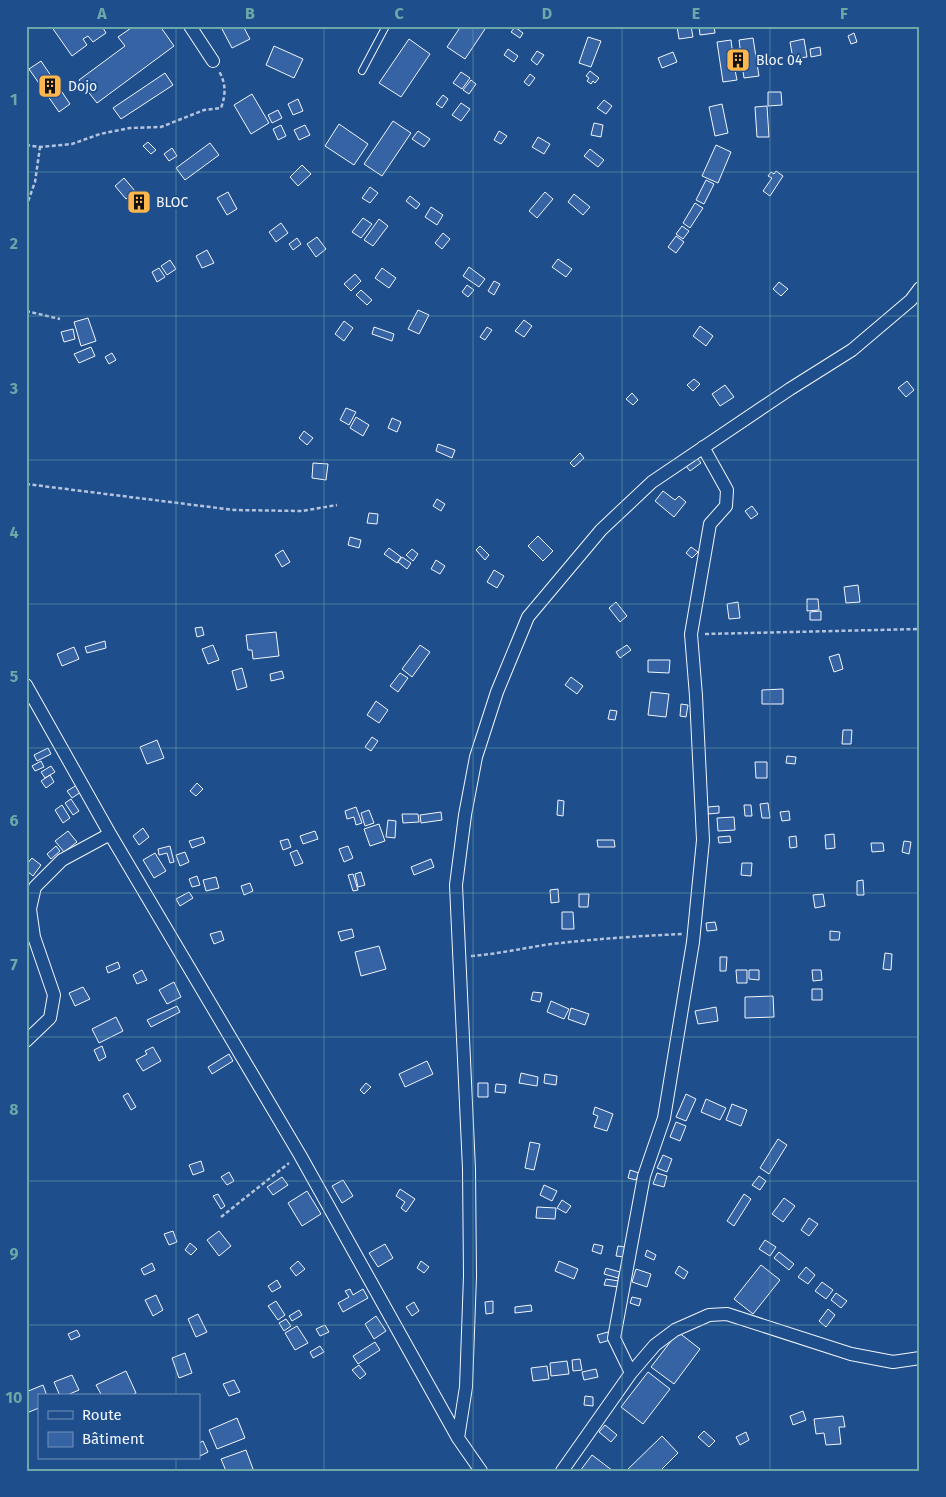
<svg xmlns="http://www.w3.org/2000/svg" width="946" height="1497" viewBox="0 0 946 1497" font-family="'Fira Sans',sans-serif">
<rect width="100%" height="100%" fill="#1f4e8c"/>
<path fill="#3563a3" stroke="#f2f6ff" d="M51 26H102L106 33 93 42 88 36 83 39 87 45 72 56Z
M134 26H160L174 46 97 103 79 80 125 46 118 37Z
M227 26H243L250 39 232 48 222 29Z
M461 26H487L465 59 447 47Z
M677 26H691L693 37 679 39Z
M699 26H714L715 33 700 35Z
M515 27 523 33 520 38 511 32Z
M854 33 857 42 851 44 848 36Z
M588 37 601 41 591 67 579 63Z
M753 38 759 76 744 78 742 64 734 65 737 80 723 82 717 42 731 40 733 56 741 55 739 40Z
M409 39 430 54 401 97 379 83Z
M804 39 807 57 793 59 790 42Z
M274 46 303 59 294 78 266 65Z
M820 47 821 55 811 57 810 49Z
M508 49 518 56 514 62 504 55Z
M537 51 544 55 537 65 531 60Z
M673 52 677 62 662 68 658 58Z
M41 61 70 104 59 112 29 69Z
M590 71 599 78 595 83 593 81 591 84 587 81 589 78 586 76Z
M461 72 470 78 462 89 453 83Z
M165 73 173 85 121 119 113 108Z
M530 74 535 78 529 86 524 82Z
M471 80 476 84 469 94 463 90Z
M768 92H781L782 105 768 106Z
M252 94 269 123 251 134 234 105Z
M443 95 448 99 442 108 436 104Z
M298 99 303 111 293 115 288 104Z
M604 100 612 106 606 114 597 108Z
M461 103 470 109 461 121 452 115Z
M722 104 728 133 715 136 709 107Z
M767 106 769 137H757L755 107Z
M278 110 282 118 272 123 268 115Z
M393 121 411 133 382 176 364 164Z
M594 123 603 125 601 137 591 135Z
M339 124 368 144 354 165 325 146Z
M281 125 286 136 278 140 273 129Z
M305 125 310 135 299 140 294 130Z
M418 131 430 139 424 147 412 139Z
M499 131 507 136 501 144 494 140Z
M538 137 550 144 544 154 532 147Z
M148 142 156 150 151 154 143 146Z
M210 143 219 155 185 180 176 168Z
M716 145 731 152 718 183 702 176Z
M172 148 177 156 169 161 164 154Z
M590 149 604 160 598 167 584 156Z
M302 165 311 174 298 186 290 177Z
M776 171 783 176 770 196 763 191 772 178 768 176 771 172 774 174Z
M124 178 135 191 126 199 115 186Z
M706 180 714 184 704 204 696 200Z
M370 187 378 193 370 203 362 198Z
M228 192 237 209 227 215 217 198Z
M545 192 553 199 537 218 529 211Z
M144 193 149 201 134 211 129 203Z
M574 194 590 207 583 215 568 202Z
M410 196 420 204 416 209 406 201Z
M695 203 703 208 690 228 683 223Z
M431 207 443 215 437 225 425 217Z
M363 218 372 224 361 238 352 232Z
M379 219 388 226 373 246 364 240Z
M281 223 288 233 276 242 269 232Z
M682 226 689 231 683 239 676 234Z
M443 233 450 239 442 249 435 243Z
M676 236 684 242 676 253 668 247Z
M317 237 326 249 316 257 307 244Z
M297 238 301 244 293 250 289 244Z
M207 250 214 263 202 268 196 256Z
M558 259 572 269 566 277 552 267Z
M170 260 176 269 167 275 161 266Z
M469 267 485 279 479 287 463 276Z
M159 268 165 277 157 282 152 272Z
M382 268 396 278 389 288 375 278Z
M355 274 361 281 351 291 344 284Z
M494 281 500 284 494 295 488 291Z
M779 282 788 289 781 296 773 289Z
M467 285 474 290 468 297 462 292Z
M361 290 372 300 367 305 356 295Z
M418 310 429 315 419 334 408 329Z
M88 318 96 341 81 346 74 322Z
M524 320 532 326 524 337 515 331Z
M344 321 353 328 344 341 335 334Z
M700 326 713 336 706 346 693 336Z
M374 327 394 334 392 341 372 334Z
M487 327 492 330 485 340 480 337Z
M73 329 75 339 64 342 61 332Z
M91 347 95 356 79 363 74 354Z
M112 353 116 360 109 364 105 357Z
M694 379 700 384 693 391 687 385Z
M907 381 914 390 906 397 898 388Z
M725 385 734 397 720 406 712 394Z
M632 393 638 400 633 405 626 399Z
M346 408 356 412 349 425 340 420Z
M356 417 369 425 363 436 350 428Z
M392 418 401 422 397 432 388 428Z
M304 431 313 438 307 445 299 438Z
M438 444 455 450 452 458 436 451Z
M580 453 584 458 574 467 570 463Z
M697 458 701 463 690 471 686 466Z
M313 463 328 464 326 480 312 478Z
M663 491 675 500 679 496 686 502 674 517 655 501Z
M437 499 445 504 441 511 433 506Z
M752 506 758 514 751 519 745 511Z
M369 513 378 514 377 524 367 523Z
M538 536 553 551 543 561 528 546Z
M350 537 361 540 359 548 348 545Z
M480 546 489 555 485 560 476 550Z
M691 547 698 552 692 558 686 553Z
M389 548 401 557 397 563 384 554Z
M412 549 418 554 413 561 406 555Z
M283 550 290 562 282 567 275 555Z
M402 557 411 563 407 569 398 562Z
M436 560 445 566 440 574 431 569Z
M494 570 504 576 497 588 487 582Z
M858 585 860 602 846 603 844 587Z
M807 599H818L819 610 807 611Z
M616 602 627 616 620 622 609 608Z
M738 602 740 618 729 619 727 604Z
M821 611V620H810V612Z
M202 627 204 635 197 637 195 628Z
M276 632 279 656 253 659 252 650H248L246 635Z
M105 641 106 648 87 653 85 647Z
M213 645 219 660 208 664 202 649Z
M420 645 430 652 412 677 402 669Z
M627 645 631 650 620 658 616 652Z
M74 647 79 659 62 666 57 654Z
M839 654 843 669 834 672 829 657Z
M648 660H670L669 673 648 672Z
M242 668 247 687 237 690 232 671Z
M282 671 284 678 271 681 270 674Z
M400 673 408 678 398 692 390 686Z
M571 677 583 686 577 694 565 685Z
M783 689V704H762V690Z
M651 692 669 694 666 717 648 715Z
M376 701 388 710 379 723 367 715Z
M681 704 688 705 686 717 680 716Z
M610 710 617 711 615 720 608 719Z
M843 730H852L851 744H842Z
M372 737 378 741 371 751 365 747Z
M157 740 164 758 147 764 140 747Z
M48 748 51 754 37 761 34 755Z
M787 756 796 757 795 764 786 763Z
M41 761 44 767 35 771 32 766Z
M755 762H767V778H756Z
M51 766 55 772 45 778 41 772Z
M50 775 54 782 46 788 41 781Z
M197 783 203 789 196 796 190 791Z
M77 785 81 792 72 798 67 791Z
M71 799 79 811 73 815 65 803Z
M558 800 564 801 563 816 557 815Z
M768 803 770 818H762L760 804Z
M62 805 70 818 63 823 55 810Z
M744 805H751L752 816H745Z
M719 806V813L708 814V807Z
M356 807 362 823 356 825 354 817 347 819 345 811Z
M369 810 374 823 365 826 361 813Z
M789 811 790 820 782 821 780 812Z
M441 812 442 820 421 823 420 815Z
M402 814H418L419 822 403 823Z
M734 817 735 830 718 831 717 818Z
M388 820 396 821 395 838 386 837Z
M379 824 385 841 370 846 364 829Z
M143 828 149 837 139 845 133 836Z
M68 831 77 842 64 852 55 841Z
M315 831 318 839 303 844 300 836Z
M834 834 835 848 826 849 825 835Z
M730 836 731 842 719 843 718 837Z
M796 836 797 847 790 848 789 837Z
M203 837 205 843 192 848 189 841Z
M288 839 291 847 283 850 280 841Z
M597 840H614L615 847H598Z
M904 841 911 842 909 854 902 852Z
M871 843H883L884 851 872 852Z
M56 846 60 851 51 859 47 854Z
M170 846 174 862 170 863 167 853 159 855 158 849Z
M348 846 353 858 344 862 339 849Z
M297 850 303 863 295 866 290 853Z
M185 852 189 862 180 866 176 855Z
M155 853 166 871 154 878 143 860Z
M32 858 41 865 33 876 26 870V865Z
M431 859 434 867 414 875 411 867Z
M742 863H752L751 876 741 875Z
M361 872 365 885 358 887 355 874Z
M353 874 358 890 353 891 348 875Z
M197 876 200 885 192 887 189 879Z
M216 877 219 888 206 891 203 880Z
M863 880 864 895H857V881Z
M250 883 253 891 244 895 241 886Z
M558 889 559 902 551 903 550 890Z
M189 892 193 898 180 906 176 899Z
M579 894H589L588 907H579Z
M823 894 825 906 815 908 813 895Z
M562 912H573L574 929H562Z
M715 922 717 930 707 931 706 923Z
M352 929 354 937 341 941 338 932Z
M221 931 224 940 214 944 210 934Z
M830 931 840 932 839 940H830Z
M379 946 386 969 361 976 355 952Z
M885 953 892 954 891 970 883 969Z
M720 957H727L726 971H720Z
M118 962 120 968 108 973 106 967Z
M142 970 147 980 137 984 133 975Z
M736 970H747V983H737Z
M749 970H759V980L749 979Z
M812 970H821L822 980 813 981Z
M174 982 181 997 167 1004 159 990Z
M83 987 90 999 75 1006 69 993Z
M812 989H822V1000H812Z
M533 992 542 993 540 1002 531 1000Z
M773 996 774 1017 745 1018V997Z
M551 1001 569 1009 564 1019 547 1012Z
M177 1006 180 1012 151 1027 147 1020Z
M716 1007 718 1021 698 1024 695 1011Z
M571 1008 589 1014 585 1025 568 1019Z
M116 1017 123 1031 99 1043 92 1029Z
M102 1046 106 1057 99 1061 94 1050Z
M153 1047 161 1061 143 1071 136 1060 147 1054 145 1051Z
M229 1054 233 1061 212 1074 208 1067Z
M427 1061 433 1074 405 1087 399 1074Z
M521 1073 538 1077 537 1086 519 1083Z
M545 1074 557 1076 556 1085 544 1083Z
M366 1083 371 1087 364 1094 360 1090Z
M478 1083H488V1097H478Z
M496 1084 506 1085 505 1093 495 1092Z
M128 1093 136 1107 131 1110 123 1096Z
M686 1094 696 1099 686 1121 676 1117Z
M706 1099 726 1108 720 1120 701 1112Z
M732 1104 747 1110 741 1126 726 1120Z
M595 1107 613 1114 607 1131 594 1127 598 1116 593 1114Z
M676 1122 686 1126 680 1141 670 1137Z
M778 1139 787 1145 769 1174 760 1168Z
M530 1142 540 1144 534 1170 525 1168Z
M663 1155 672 1159 667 1172 657 1168Z
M201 1161 204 1171 193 1175 189 1165Z
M630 1170 639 1173 636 1180 628 1178Z
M229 1172 234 1181 227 1185 221 1177Z
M657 1173 667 1176 664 1187 653 1184Z
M759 1176 766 1181 760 1190 752 1185Z
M282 1177 288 1185 273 1195 267 1187Z
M343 1180 353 1196 342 1203 332 1186Z
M544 1185 557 1191 552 1201 540 1195Z
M400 1189 415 1199 406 1212 401 1208 405 1202 396 1196Z
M307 1191 321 1214 302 1226 288 1203Z
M218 1194 225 1206 221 1209 213 1196Z
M744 1194 751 1199 734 1226 727 1221Z
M784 1198 795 1206 783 1222 772 1214Z
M562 1200 571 1206 566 1213 557 1208Z
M537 1207 556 1208 555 1219 536 1218Z
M809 1218 818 1224 809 1236 801 1230Z
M173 1231 177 1242 169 1245 164 1234Z
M219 1231 231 1246 219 1256 207 1240Z
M765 1240 776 1247 770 1256 759 1249Z
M190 1243 197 1249 191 1255 185 1250Z
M385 1244 393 1258 378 1267 369 1253Z
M594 1244 603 1246 601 1254 592 1251Z
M618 1246 626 1247 625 1257 616 1256Z
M647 1250 656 1255 654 1260 645 1256Z
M779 1252 794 1264 789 1270 774 1258Z
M298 1261 305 1269 296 1276 290 1268Z
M421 1261 429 1267 424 1273 417 1268Z
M559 1261 578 1269 574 1279 555 1271Z
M152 1263 155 1270 144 1275 141 1269Z
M761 1265 780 1280 753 1314 734 1299Z
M679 1266 688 1272 684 1279 675 1273Z
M806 1267 815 1275 808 1284 798 1277Z
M606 1268 620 1272 618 1278 604 1274Z
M636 1269 651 1274 647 1287 632 1282Z
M606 1279 619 1281 618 1287 604 1285Z
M277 1280 281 1287 272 1292 268 1286Z
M822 1282 833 1290 826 1299 815 1291Z
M350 1289 353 1295 363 1289 368 1298 343 1312 338 1303 349 1297 345 1291Z
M836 1293 847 1301 841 1308 831 1300Z
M156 1295 163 1310 153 1316 145 1300Z
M632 1297 641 1299 639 1306 630 1303Z
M276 1301 285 1315 278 1320 268 1306Z
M493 1301V1313L486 1314 485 1302Z
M414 1302 419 1311 412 1316 406 1307Z
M531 1305 532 1311 515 1313V1307Z
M828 1309 835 1315 826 1327 819 1321Z
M299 1310 302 1315 292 1321 289 1316Z
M198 1314 207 1332 196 1337 188 1319Z
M376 1316 386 1331 374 1339 365 1324Z
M286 1319 291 1326 284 1331 279 1323Z
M325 1325 329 1332 320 1336 316 1329Z
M297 1326 308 1343 295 1350 285 1333Z
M77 1330 80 1336 71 1340 68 1334Z
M608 1332 610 1340 600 1343 597 1335Z
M678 1332 700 1349 674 1384 651 1367Z
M375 1342 380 1350 358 1364 353 1356Z
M320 1346 324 1352 313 1358 310 1352Z
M185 1353 192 1373 179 1378 172 1358Z
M580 1359 582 1370 573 1371 572 1360Z
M567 1361 569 1374 551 1376 550 1363Z
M359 1365 366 1374 360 1379 352 1370Z
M547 1366 549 1379 533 1381 531 1368Z
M596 1369 598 1377 584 1380 582 1372Z
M126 1371 136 1393 130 1396H102L96 1385Z
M648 1372 670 1389 643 1424 621 1407Z
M72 1375 79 1390 65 1396H60L54 1382Z
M234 1380 240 1392 229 1396 223 1384Z
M43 1385 47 1396H39V1408L29 1412 26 1407V1392Z
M585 1396 593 1397V1406L584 1405Z
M803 1411 806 1420 793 1425 790 1416Z
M843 1416 845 1427H839L841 1444 826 1445 824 1433 816 1434 814 1419Z
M237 1418 245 1438 217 1449 209 1430Z
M605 1425 617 1435 611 1442 599 1432Z
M704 1431 715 1441 709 1447 698 1437Z
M746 1432 749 1440 740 1445 736 1437Z
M662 1436 678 1453 660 1471H626Z
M203 1441 208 1452 200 1456 199 1443Z
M246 1450 253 1469 248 1471H226L221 1459Z
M592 1455 613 1471H580Z"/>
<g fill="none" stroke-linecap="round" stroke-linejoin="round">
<g stroke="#f2f6ff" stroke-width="8">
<path id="service" d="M362 71 386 26"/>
</g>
<g stroke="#f2f6ff" stroke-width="14">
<path id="minor" d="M190 26 213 61
M26 685 110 834 300 1155 458 1438 481 1471
M26 1041 50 1018 54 995 34 937 30 909 35 887 62 860 110 834
M631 1373 655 1345 675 1330 709 1315 727 1314 851 1354 893 1362 920 1358
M458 1438 466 1387 470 1276 469 1169 456 885 465 815 476 757 497 692 528 617 601 530 652 482 790 389 852 350 911 300 920 288
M562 1471 631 1373 614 1338 644 1176 664 1118 693 942 703 840 696 696 691 634 710 524 726 506 727 490 703 447"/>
</g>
<path stroke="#b3c4dc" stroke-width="2.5" stroke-dasharray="4 2.5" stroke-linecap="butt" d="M26 145 40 147 72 144 100 134 130 128 161 127 204 110 221 108C226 94 226 84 219 71
M26 207 35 182 40 147
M26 311 60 319
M26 484 234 510 302 511 337 505
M705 634 920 629
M471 956C498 954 524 948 551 944 595 939 638 936 682 934
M221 1217 289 1163"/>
<use href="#service" stroke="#1f4e8c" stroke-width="6"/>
<use href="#minor" stroke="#1f4e8c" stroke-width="12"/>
</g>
<path fill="none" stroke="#6aa9a8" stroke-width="1" stroke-opacity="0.55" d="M176 26V1396M324 26V1471M473 26V1471M622 26V1471M770 26V1471M26 172H920M26 316H920M26 460H920M26 604H920M26 748H920M26 893H920M26 1037H920M26 1181H920M26 1325H920M176 1458V1471"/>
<defs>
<g id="building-square" transform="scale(1.25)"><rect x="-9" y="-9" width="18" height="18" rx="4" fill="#ffb74d" stroke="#1f4e8c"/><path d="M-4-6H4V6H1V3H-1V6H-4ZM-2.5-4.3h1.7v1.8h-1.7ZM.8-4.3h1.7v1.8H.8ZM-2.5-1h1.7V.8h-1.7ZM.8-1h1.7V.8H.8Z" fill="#111"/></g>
</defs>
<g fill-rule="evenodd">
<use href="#building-square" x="738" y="60"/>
<use href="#building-square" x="50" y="86"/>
<use href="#building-square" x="139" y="202"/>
</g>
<g text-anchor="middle" stroke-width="4" stroke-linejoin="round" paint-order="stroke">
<g font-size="14" fill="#f2f6ff" stroke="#1f4e8c" text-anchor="start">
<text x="756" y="65">Bloc 04</text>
<text x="68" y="91">Dojo</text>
<text x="156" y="207">BLOC</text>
</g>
</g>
<rect width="946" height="1497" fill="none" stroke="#1f4e8c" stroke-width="55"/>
<rect x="38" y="1394" width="162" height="65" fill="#1f4e8c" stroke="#7391ba"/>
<rect x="48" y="1411" width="25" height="8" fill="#1f4e8c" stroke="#7391ba"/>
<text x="82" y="1420" font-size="15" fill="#f2f6ff">Route</text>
<rect x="48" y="1432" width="25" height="15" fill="#3563a3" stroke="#7391ba"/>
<text x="82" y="1444" font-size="15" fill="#f2f6ff">Bâtiment</text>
<rect x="28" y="28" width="890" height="1442" fill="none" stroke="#6aa9a8" stroke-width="2"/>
<g font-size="16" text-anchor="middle" font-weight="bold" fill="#6aa9a8">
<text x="102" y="19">A</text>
<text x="250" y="19">B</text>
<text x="399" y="19">C</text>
<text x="547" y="19">D</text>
<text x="696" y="19">E</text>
<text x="844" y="19">F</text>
<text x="14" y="105">1</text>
<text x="14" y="249">2</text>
<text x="14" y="394">3</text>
<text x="14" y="538">4</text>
<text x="14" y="682">5</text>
<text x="14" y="826">6</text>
<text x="14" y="970">7</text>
<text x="14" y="1115">8</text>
<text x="14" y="1259">9</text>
<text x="14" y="1403">10</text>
</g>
</svg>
